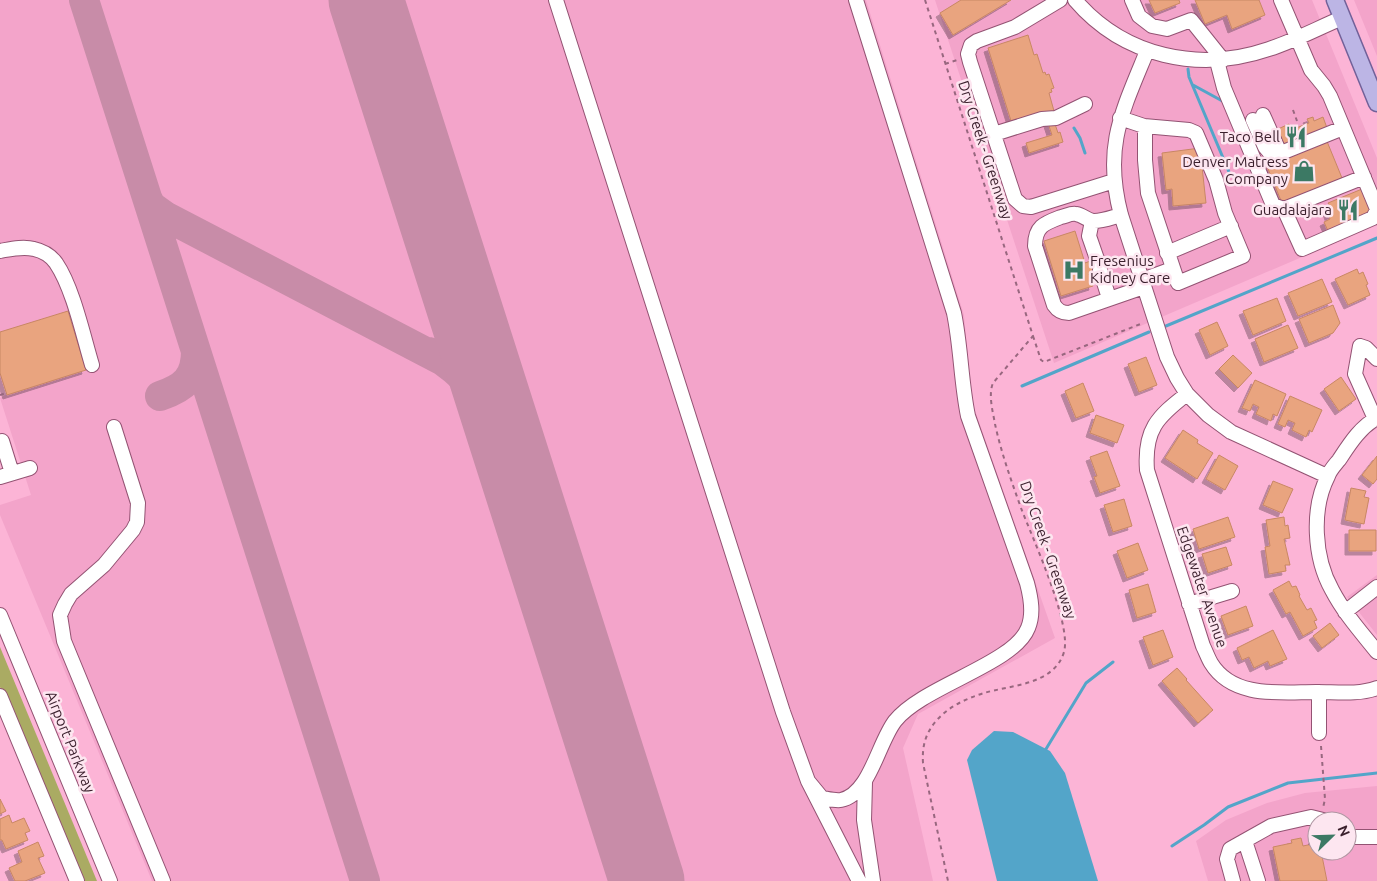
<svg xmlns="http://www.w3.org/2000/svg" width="1377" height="881" viewBox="0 0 1377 881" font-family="Ubuntu,sans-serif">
<defs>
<filter id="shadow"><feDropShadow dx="-4" dy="4" stdDeviation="0" flood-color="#0004"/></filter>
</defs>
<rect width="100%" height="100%" fill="#fcb4d6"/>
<path fill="#f3a4ca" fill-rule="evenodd" d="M0 0H866L964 315 972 402 1055 638 918 714 903 748 933 881H152L0 515V505L31 495 0 398 7 394 0 373Z
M935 0H1312L1377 158V225L1054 363Z
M1354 0H1377V56Z
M1377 575V635L1347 597Z
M1377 786V881H1208L1196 841 1226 820 1267 803 1305 793ZM1317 821H1347V851H1317Z"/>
<path fill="#aaab63" d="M0 647 97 881H80L0 687Z"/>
<path fill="#53a5c9" d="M994 731 1013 732 1050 751 1065 773 1098 881H997L967 760 972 750Z"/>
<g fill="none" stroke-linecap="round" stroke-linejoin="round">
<path stroke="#53a5c9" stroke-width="3" d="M1188 69 1189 77 1229 172
M1193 85 1226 103
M1074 128 1080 138 1085 153
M1166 326 1377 238
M1022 386 1149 332
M1046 749 1086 683 1113 662
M1172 846 1204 825 1228 807 1288 783 1377 773"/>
<path stroke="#c88ca8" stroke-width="30" d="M84 0 365 881
M147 198 151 206 165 216 443 361C477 385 490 410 508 446
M429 352C437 355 441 354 447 349 468 333 464 313 459 291
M160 396C184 388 196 378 196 351"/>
<path stroke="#c88ca8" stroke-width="75" d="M366 0 647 881"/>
</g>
<path fill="#e9a47f" stroke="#c88764" filter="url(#shadow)" d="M961 0H1011L953 35 940 13Z
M1149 0H1179L1180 3 1155 13Z
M1195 0H1259L1265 15 1232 29 1227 15 1205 24Z
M1028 35 1034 55 1037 54 1043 73 1045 72 1046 75 1049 74 1054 88 1051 89 1052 92 1049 93 1054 111 1051 112 1058 133 1060 132 1063 142 1029 153 1026 143 1052 135 1047 120 1012 124 988 48Z
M1313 117 1314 121 1323 117 1327 128 1284 145 1278 129 1289 124 1291 130 1309 123 1307 119Z
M1326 139 1342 178 1282 203 1266 164Z
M1200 148 1206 203 1173 206 1172 189 1166 190 1162 153Z
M1362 189 1371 211 1328 231 1324 222 1330 219 1326 208 1330 206 1328 203Z
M1075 231 1085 263 1101 257 1105 269 1089 274 1093 286 1061 296 1044 241Z
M1357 269 1359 274 1363 272 1368 284 1366 285 1370 295 1348 305 1335 279Z
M1322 279 1332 302 1298 316 1288 293Z
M1277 298 1286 321 1253 335 1243 311Z
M1333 305 1340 323 1333 333 1309 343 1299 319Z
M68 311 86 370 7 395 0 373V332Z
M1217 322 1228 346 1210 355 1199 330Z
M1288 325 1298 348 1264 362 1255 339Z
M1233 355 1252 373 1238 388 1219 369Z
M1146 357 1157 385 1139 392 1128 364Z
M1341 377 1356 399 1339 411 1324 389Z
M1255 380 1286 394 1277 416 1273 414 1271 421 1256 414 1259 407 1253 404 1250 411 1242 408Z
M1083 383 1094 411 1076 418 1065 391Z
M1290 396 1322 410 1312 432 1309 430 1306 437 1292 430 1295 423 1288 420 1285 427 1278 424Z
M1096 415 1124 425 1117 443 1090 433Z
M1183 430 1198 440 1197 443 1213 453 1197 479 1165 458Z
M1107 451 1120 486 1100 493 1094 477 1097 476 1090 457Z
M1219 455 1238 466 1225 490 1206 479Z
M1377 456V479L1373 484 1362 475Z
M1273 481 1293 489 1282 513 1263 505Z
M1351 488 1366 491 1364 497 1369 498 1364 524 1345 520Z
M1124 499 1132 526 1113 532 1104 505Z
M1228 517 1235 537 1199 549 1193 529Z
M1284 517 1285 526 1288 525 1290 538 1284 539 1290 565H1285L1286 571 1269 574 1265 547 1270 546 1266 520Z
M1349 530H1376V551H1349Z
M1138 543 1148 570 1127 578 1117 551Z
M1226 547 1232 565 1208 573 1202 554Z
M1289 581 1292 587 1296 586 1300 595 1299 596 1307 610 1311 608 1317 620 1314 621 1317 628 1303 636 1290 612 1286 614 1273 590Z
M1148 584 1156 612 1137 618 1129 590Z
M1246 606 1253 626 1228 635 1221 616Z
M1330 623 1339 635 1322 648 1313 636Z
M1163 630 1173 657 1153 665 1143 637Z
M1273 630 1287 659 1270 666 1268 661 1254 668 1249 657 1242 660 1237 648Z
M1177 668 1187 679 1186 680 1213 710 1198 723 1162 681Z
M0 799 6 811 0 814Z
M9 815 12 823 24 818 30 831 25 833 28 840 6 849 2 840H0V819Z
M1301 838 1303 846 1317 843V851H1321L1327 881H1280L1273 847 1292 843 1291 840Z
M38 842 44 856 38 858 45 873 25 881H15L9 868 22 862 18 851Z"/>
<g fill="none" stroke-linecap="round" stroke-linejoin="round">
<g stroke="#935373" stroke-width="16">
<path id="minor" d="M556 0 783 712 808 781 859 881
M1060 0 1015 27 977 41 971 45 968 54 970 62 1015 199 1023 206 1031 207 1114 181
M1075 0C1124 57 1199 73 1269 49 1294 41 1318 28 1342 18
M1132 0 1139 16 1152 26 1167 29 1191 20 1223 60
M1281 0 1311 70 1324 86 1330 96 1377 209
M1147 51C1122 112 1103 147 1121 215L1167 357 1177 378 1187 394 1208 415 1231 432 1327 476
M1217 61 1224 88 1273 205 1284 209 1302 249 1373 218 1377 210
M1263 115 1280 153
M1120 118 1144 126 1189 130 1196 133 1216 180 1225 213 1243 256 1178 283 1148 193 1145 160V126
M1253 120 1265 147 1270 153 1274 154 1286 151 1343 128
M994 134 1042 119 1056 118 1085 104
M1284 209 1364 177
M1121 215C1113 217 1103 221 1094 221 1088 221 1083 215 1076 214 1071 213 1066 216 1061 217 1045 223 1035 226 1035 246L1054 305C1058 311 1062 313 1069 313L1144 287
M1092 221 1089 236 1097 259
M0 251C11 249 23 246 34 249 43 251 51 256 56 263 73 288 83 335 92 365
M1167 253 1231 226
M1100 270 1109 298
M1142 280 1172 269
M1187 394C1157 417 1144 430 1147 470L1203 646C1206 652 1208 658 1211 663 1233 699 1281 692 1316 692 1337 692 1358 695 1377 688
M1377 418C1360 427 1349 445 1339 460 1335 465 1330 470 1328 476 1311 509 1314 558 1332 590 1344 613 1361 632 1377 652
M1375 419 1355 374 1360 346 1366 348 1377 359
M114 427 138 503 137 522 133 530 104 565 71 594 65 604 60 615 64 641 163 881
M2 441 12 473
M0 477 30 468
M1189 604 1232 591
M1345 612 1377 587
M0 615 110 881
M0 696 77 881
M1319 733V692
M808 781 822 798C828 799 836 801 841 800 870 794 878 743 895 721 923 686 1014 664 1028 628 1034 614 1031 598 1027 583L968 416C961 382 961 347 954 313L856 0
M865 782 864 820 873 881
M1347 837H1377
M1245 841 1258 881
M1233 881 1227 859 1230 849 1271 826 1311 817 1327 821"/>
</g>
<g stroke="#726199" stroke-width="19">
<path id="major" d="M1335 0 1377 103"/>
</g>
<path stroke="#98677f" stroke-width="2" stroke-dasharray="4 4" stroke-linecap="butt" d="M925 0 1033 336 993 383C988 395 993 412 995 424 1001 452 1011 480 1021 508 1032 537 1072 624 1064 652 1054 685 1011 685 984 693 965 699 948 707 936 721 925 734 922 747 923 763L948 881
M945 64 957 60
M1293 110 1297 121
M1033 336 1041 360 1044 362 1143 323
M0 395 6 393
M1321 746 1325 799 1323 808
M1309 845 1317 830"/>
<use href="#minor" stroke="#fff" stroke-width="14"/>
<use href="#major" stroke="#bcb5e5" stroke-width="16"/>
</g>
<defs>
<g id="restaurant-bare" transform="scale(1.725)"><path d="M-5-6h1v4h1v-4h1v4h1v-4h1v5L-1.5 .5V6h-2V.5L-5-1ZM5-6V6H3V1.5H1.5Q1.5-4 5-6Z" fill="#3c7964" stroke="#fde6f0" stroke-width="2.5" paint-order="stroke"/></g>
<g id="shop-bare" transform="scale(1.725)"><path d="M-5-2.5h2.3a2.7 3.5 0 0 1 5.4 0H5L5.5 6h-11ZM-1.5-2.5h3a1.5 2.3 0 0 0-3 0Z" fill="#3c7964" stroke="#fde6f0" stroke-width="2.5" paint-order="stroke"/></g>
<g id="hospital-bare" transform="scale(1.725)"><path d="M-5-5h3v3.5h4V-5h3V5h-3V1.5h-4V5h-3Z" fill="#3c7964" stroke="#fde6f0" stroke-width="2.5" paint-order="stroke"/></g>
</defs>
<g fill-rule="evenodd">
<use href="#restaurant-bare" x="1296" y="137"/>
<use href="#shop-bare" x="1304" y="171"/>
<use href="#restaurant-bare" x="1348" y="210"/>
<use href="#hospital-bare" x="1074" y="270"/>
</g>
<g text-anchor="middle" stroke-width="5" stroke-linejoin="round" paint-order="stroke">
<g font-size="15" fill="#3a1f2c" stroke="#fde6f0" text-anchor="end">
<text x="1280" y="142">Taco Bell</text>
<text x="1288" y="167">Denver Matress<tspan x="1288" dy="17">Company</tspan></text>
<text x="1332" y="215">Guadalajara</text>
<text x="1090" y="266" text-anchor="start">Fresenius<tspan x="1090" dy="17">Kidney Care</tspan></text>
</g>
<g font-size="15" fill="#3a1f2c" stroke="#fde6f0">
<text transform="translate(985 150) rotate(72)" y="5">Dry Creek - Greenway</text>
<text transform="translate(1048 550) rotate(71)" y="5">Dry Creek - Greenway</text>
<text transform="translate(1202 587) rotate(71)" y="5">Edgewater Avenue</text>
<text transform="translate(70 742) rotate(68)" y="5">Airport Parkway</text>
</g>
</g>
<g transform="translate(1332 836) rotate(67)"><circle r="24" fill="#fde6f0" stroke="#af96a2"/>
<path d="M0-4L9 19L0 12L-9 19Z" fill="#3c7964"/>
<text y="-8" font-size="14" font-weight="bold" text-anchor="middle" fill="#3a1f2c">N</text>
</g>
</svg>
